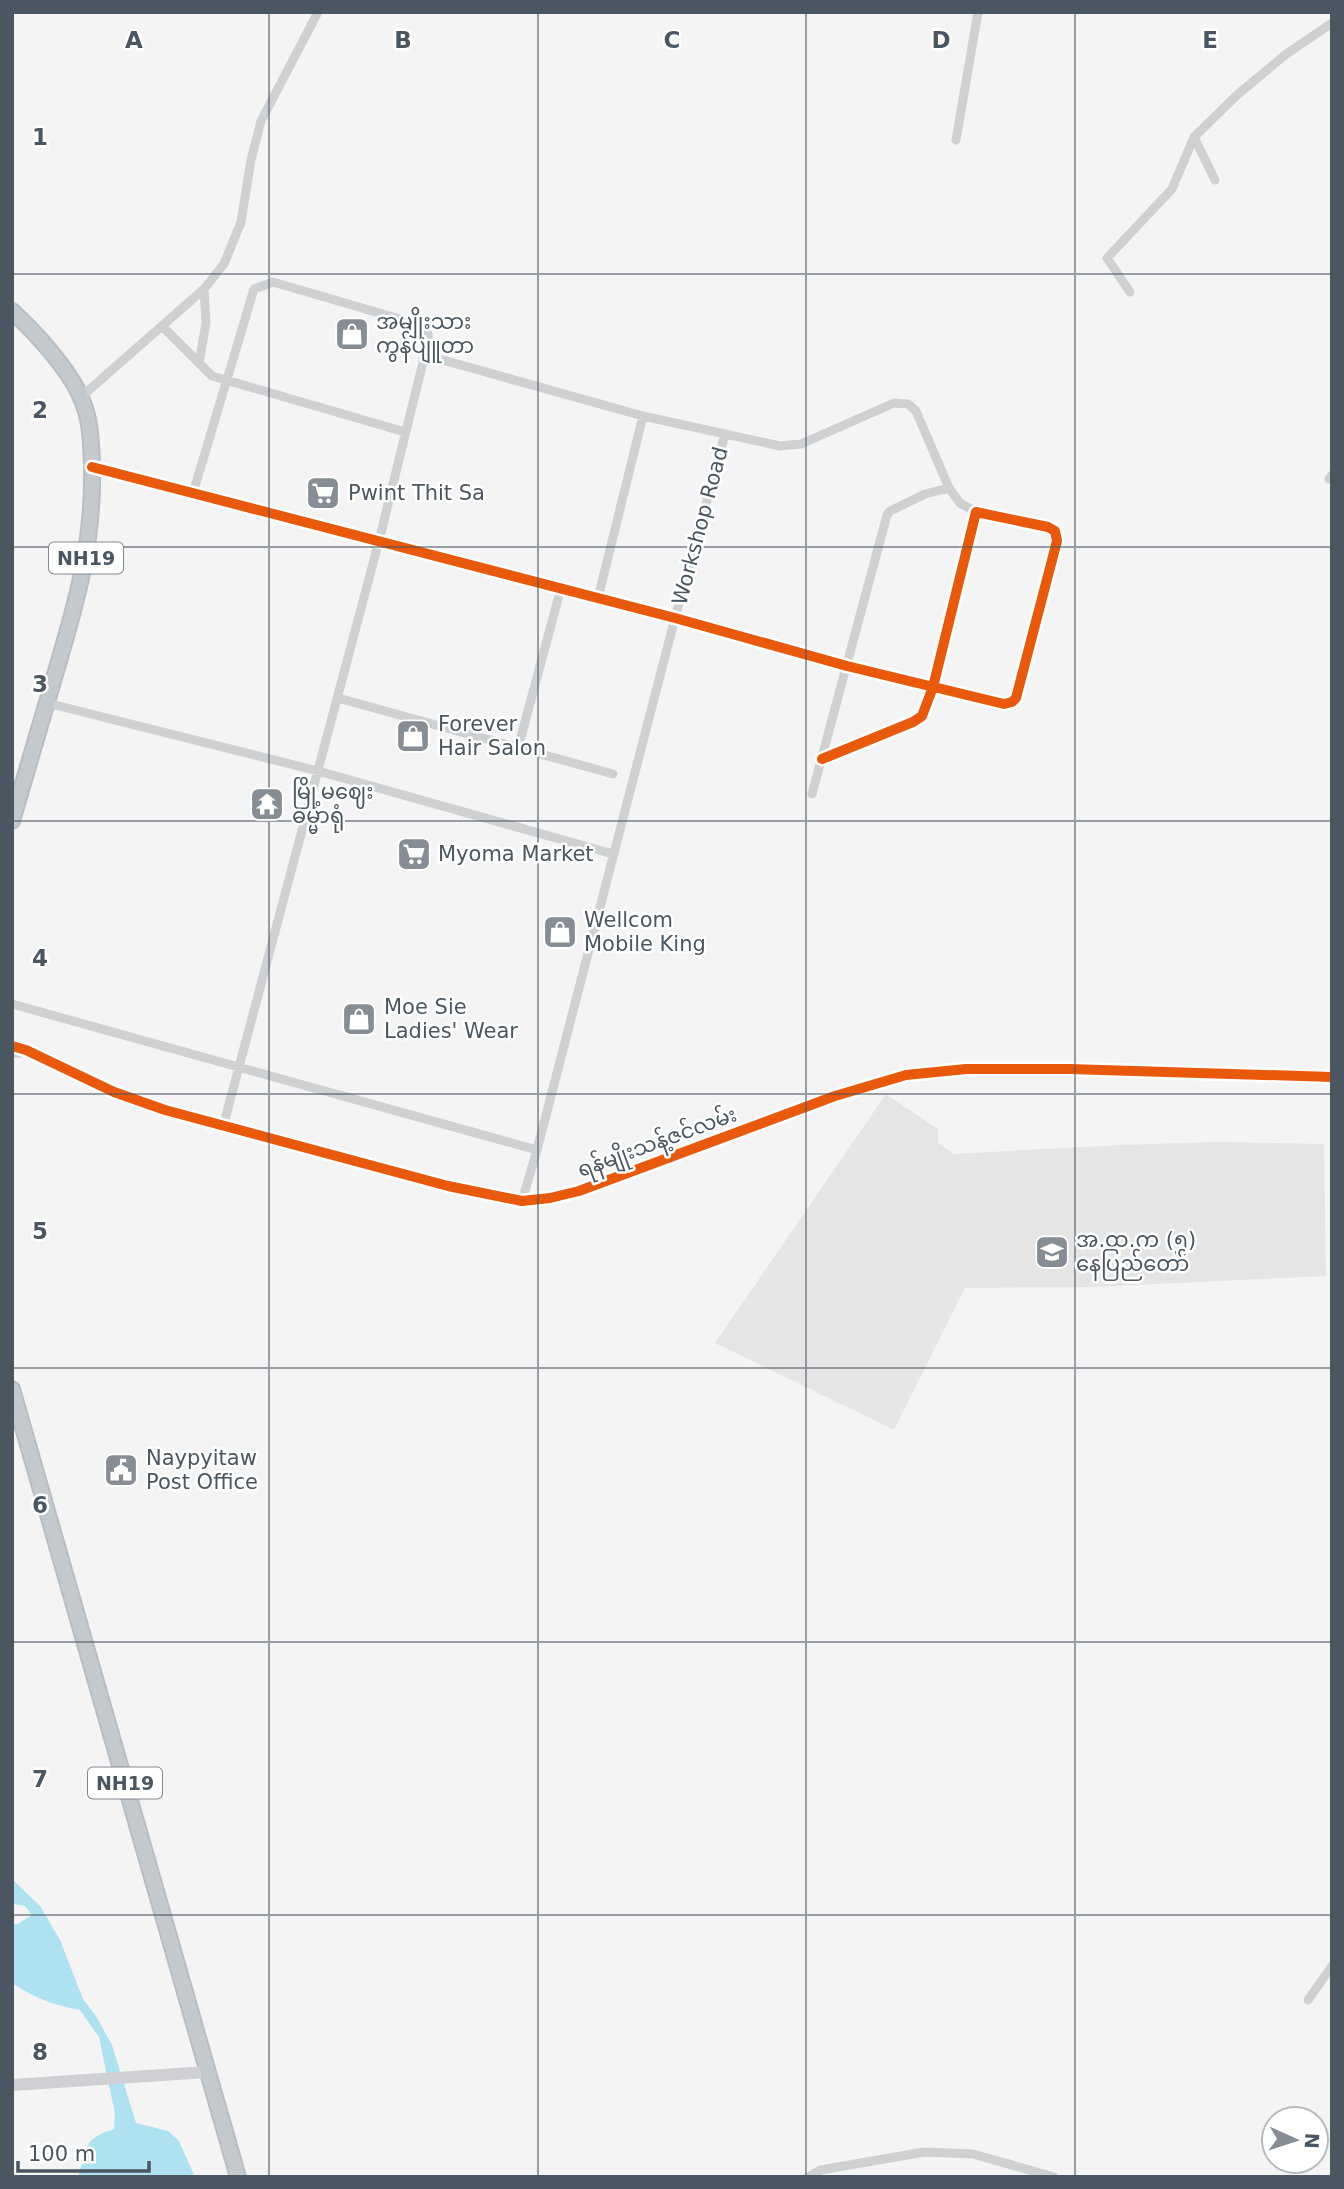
<svg xmlns="http://www.w3.org/2000/svg" width="1344" height="2189" viewBox="0 0 1344 2189" font-family="'DejaVu Sans','Noto Sans Myanmar',sans-serif">
<rect width="100%" height="100%" fill="#f4f4f4"/>
<path fill="#e6e5e6" d="M886 1094 938 1129V1143L954 1154 1119 1145 1219 1142 1324 1144 1326 1276 1094 1287 965 1288 894 1430 715 1343Z"/>
<path fill="#aee2f0" d="M12 1879 40 1906 60 1940 83 1999 96 2016 112 2045 136 2123 168 2131 179 2141 195 2177H78C88 2147 81 2140 114 2129L115 2114 99 2037 80 2010C56 2006 32 1997 12 1983V1924H18L32 1915 25 1906 14 1904Z"/>
<g fill="none" stroke-linecap="round" stroke-linejoin="round">
<g stroke="#b9bec3" stroke-width="18">
<path id="trunk" d="M12 311C35 332 69 369 81 398 91 419 91 443 92 465 94 544 76 604 54 678 40 726 26 773 12 821
M12 1389 238 2177"/>
</g>
<path stroke="#ced0d2" stroke-width="9" d="M1194 137 1215 180
M956 140 978 12
M1130 292 1107 258 1172 189 1194 137 1237 95 1285 55 1332 23
M163 327 212 376 405 432
M425 355 643 416 780 446 801 444 894 403 908 404 916 411 949 488 960 503 976 512
M199 363 206 323 204 289
M81 397 204 289 224 264 241 222 251 160 261 121 318 12
M92 467 675 618 847 666 1004 704 1012 702 1016 698 1057 541 1055 531 1048 527 976 512 933 687 922 716 913 722 822 759
M1329 479 1332 475
M193 493 254 289 273 282 424 326 428 334V342L379 541 223 1127
M598 598 643 416
M338 698 613 774
M47 703 318 771 613 854
M518 748 561 588
M812 794 887 515 890 511 925 494 949 488
M12 1004 537 1150 522 1201
M22 1049 114 1092 165 1110 448 1186 522 1201 550 1198 579 1191 835 1096 906 1075 966 1069H1069L1332 1077
M537 1150 675 618 725 434
M1308 2000 1332 1966
M808 2177 821 2170 924 2152 973 2154 1054 2177"/>
<path stroke="#ced0d4" stroke-width="12" d="M12 2085 207 2072"/>
<path stroke="#caced1" stroke-width="14" d="M12 1051 26 1050"/>
<use href="#trunk" stroke="#c4c9cd" stroke-width="14"/>
<g stroke="#fff" stroke-width="15">
<path id="cycleway" d="M92 467 675 618 847 666 1004 704 1012 702 1016 698 1057 541 1055 531 1048 527 976 512 933 687 922 716 913 722 822 759
M12 1046 26 1050 114 1092 165 1110 448 1186 522 1201 550 1198 579 1191 835 1096 906 1075 966 1069H1069L1332 1077"/>
</g>
<use href="#cycleway" stroke="#e8590c" stroke-width="10"/>
</g>
<path fill="none" stroke="#4a5661" stroke-width="2" stroke-opacity="0.55" d="M269 12V2177M538 12V2177M806 12V2177M1075 12V2177M12 274H1332M12 547H1332M12 821H1332M12 1094H1332M12 1368H1332M12 1642H1332M12 1915H1332"/>
<defs>
<g id="shop-square" transform="scale(1.75)"><rect x="-9" y="-9" width="18" height="18" rx="4" fill="#868d94" stroke="#fff"/><path d="M-5-2.5h2.3a2.7 3.5 0 0 1 5.4 0H5L5.5 6h-11ZM-1.5-2.5h3a1.5 2.3 0 0 0-3 0Z" fill="#fff"/></g>
<g id="supermarket-square" transform="scale(1.75)"><rect x="-9" y="-9" width="18" height="18" rx="4" fill="#868d94" stroke="#fff"/><path d="M-6-5.5h2.5l.6 2H6L4.5 2H-2.5L-4.4-4H-6ZM-1.5 3.2a1.3 1.3 0 1 0 .1 0ZM3 3.2a1.3 1.3 0 1 0 .1 0Z" fill="#fff"/></g>
<g id="temple-square" transform="scale(1.75)"><rect x="-9" y="-9" width="18" height="18" rx="4" fill="#868d94" stroke="#fff"/><path d="M0-6L5-2H3V0L6.5 2.5H4V6H1.5V3h-3V6H-4V2.5H-6.5L-3 0V-2H-5Z" fill="#fff"/></g>
<g id="school-square" transform="scale(1.75)"><rect x="-9" y="-9" width="18" height="18" rx="4" fill="#868d94" stroke="#fff"/><path d="M0-5L7-2L0 1L-7-2ZM-4 1L0 2.5L4 1V4Q0 6-4 4Z" fill="#fff"/></g>
<g id="civic-square" transform="scale(1.75)"><rect x="-9" y="-9" width="18" height="18" rx="4" fill="#868d94" stroke="#fff"/><path d="M-.6-6.5H3V-4.5H.6V-3L4-1V1h2V6H-6V1h2V-1L-.6-3ZM-1.2 2.5V6h2.4V2.5Z" fill="#fff"/></g>
</defs>
<g fill-rule="evenodd">
<use href="#shop-square" x="352" y="334"/>
<use href="#supermarket-square" x="323" y="493"/>
<use href="#shop-square" x="413" y="736"/>
<use href="#temple-square" x="267" y="804"/>
<use href="#supermarket-square" x="414" y="854"/>
<use href="#shop-square" x="560" y="932"/>
<use href="#shop-square" x="359" y="1019"/>
<use href="#school-square" x="1052" y="1252"/>
<use href="#civic-square" x="121" y="1470"/>
</g>
<g text-anchor="middle" stroke-width="5" stroke-linejoin="round" paint-order="stroke">
<g fill="#fff" stroke="#808990" stroke-width="2">
<rect x="49" y="542.5" width="74" height="31" rx="5"/>
<rect x="88" y="1767.5" width="74" height="31" rx="5"/>
</g>
<g font-size="19" font-weight="bold" fill="#4a5661">
<text x="86" y="565">NH19</text>
<text x="125" y="1790">NH19</text>
</g>
<g font-size="21" fill="#4a5661" stroke="#fff" text-anchor="start">
<text x="376" y="329">အမျိုးသား<tspan x="376" dy="24">ကွန်ပျူတာ</tspan></text>
<text x="348" y="500">Pwint Thit Sa</text>
<text x="438" y="731">Forever<tspan x="438" dy="24">Hair Salon</tspan></text>
<text x="292" y="799">မြို့မဈေး<tspan x="292" dy="24">ဓမ္မာရုံ</tspan></text>
<text x="438" y="861">Myoma Market</text>
<text x="584" y="927">Wellcom<tspan x="584" dy="24">Mobile King</tspan></text>
<text x="384" y="1014">Moe Sie<tspan x="384" dy="24">Ladies' Wear</tspan></text>
<text x="1076" y="1247">အ.ထ.က (၅)<tspan x="1076" dy="24">နေပြည်တော်</tspan></text>
<text x="146" y="1465">Naypyitaw<tspan x="146" dy="24">Post Office</tspan></text>
</g>
<g font-size="21" fill="#4a5661" stroke="#fff">
<text transform="translate(700 526) rotate(-75)" y="7">Workshop Road</text>
<text transform="translate(657 1142) rotate(-20)" y="7">ရန်မျိုးသန့်ဇင်လမ်း</text>
</g>
</g>
<g font-size="23" text-anchor="middle" font-weight="bold" fill="#4a5661" stroke="#fff" stroke-width="5" stroke-linejoin="round" paint-order="stroke">
<text x="134" y="48">A</text>
<text x="403" y="48">B</text>
<text x="672" y="48">C</text>
<text x="941" y="48">D</text>
<text x="1210" y="48">E</text>
<text x="40" y="145">1</text>
<text x="40" y="418">2</text>
<text x="40" y="692">3</text>
<text x="40" y="966">4</text>
<text x="40" y="1239">5</text>
<text x="40" y="1513">6</text>
<text x="40" y="1787">7</text>
<text x="40" y="2060">8</text>
</g>
<rect width="1344" height="2189" fill="none" stroke="#4a5661" stroke-width="28"/>
<g transform="translate(1295 2140) rotate(93)"><circle r="33" fill="#ffffff" stroke="#b7bbc0" stroke-width="2"/>
<path d="M0-5L12 26L0 18L-12 26Z" fill="#868d94"/>
<text y="-10" font-size="19" font-weight="bold" text-anchor="middle" fill="#4a5661">N</text>
</g>
<path d="M18 2161v10h131v-10" fill="none" stroke="#4a5661" stroke-width="3.5"/>
<text x="28" y="2161" font-size="21" fill="#4a5661" stroke="#ffffff" stroke-width="5" paint-order="stroke">100 m</text>
</svg>
